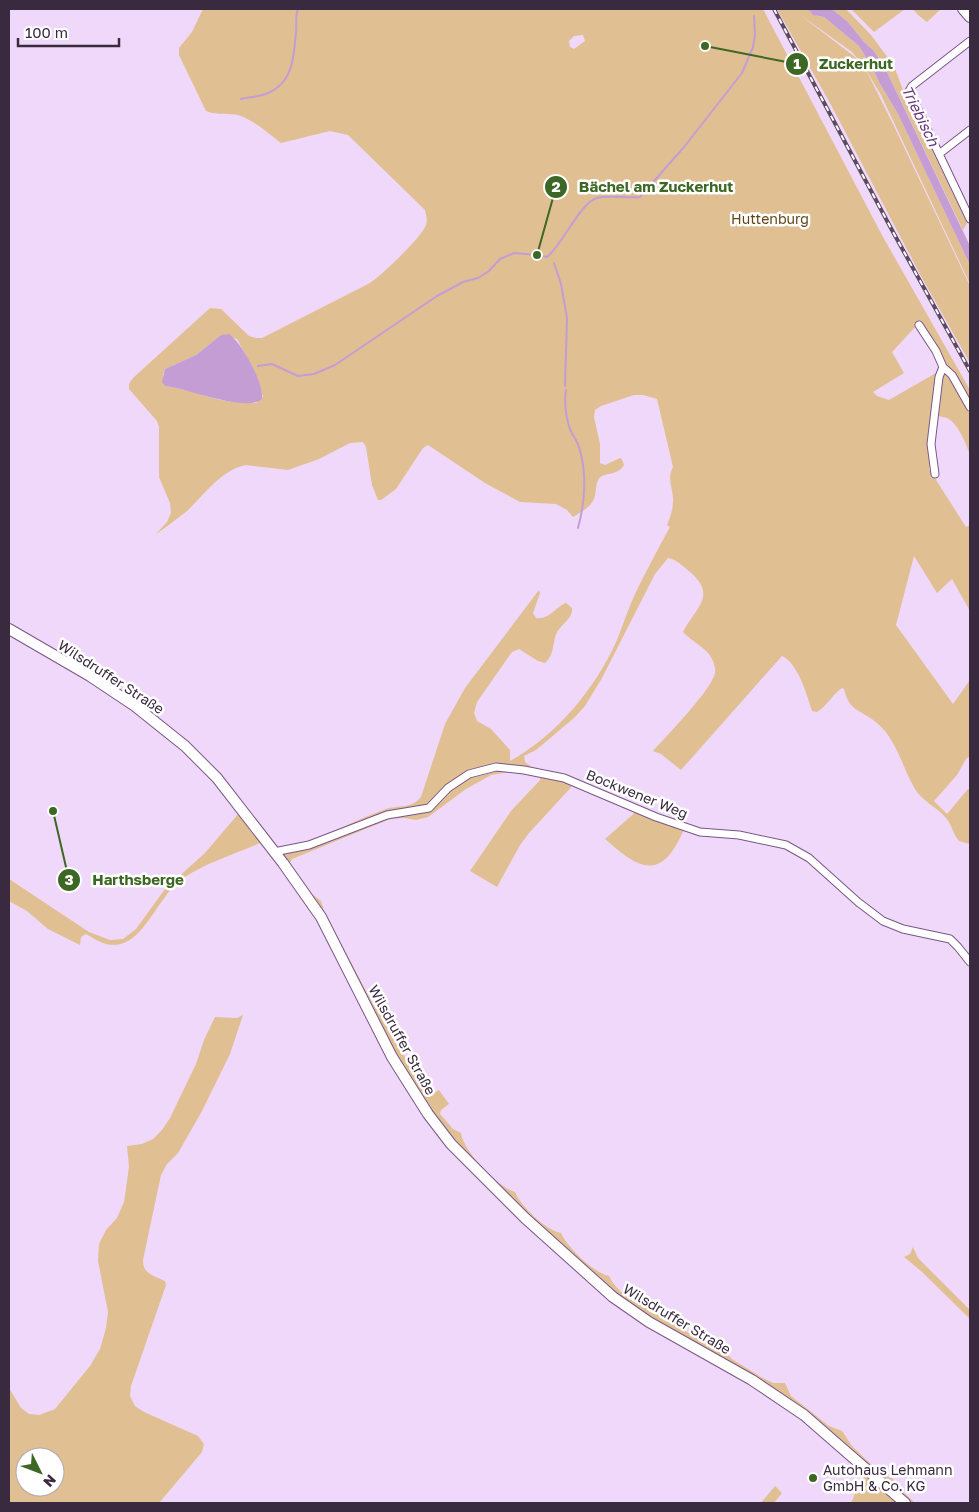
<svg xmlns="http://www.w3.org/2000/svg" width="979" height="1512" viewBox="0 0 979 1512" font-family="'Golos Text',sans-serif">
<rect width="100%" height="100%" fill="#f0d8fa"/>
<path fill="#e0bf92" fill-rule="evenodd" d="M203 9H763L883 237 970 390V407L943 367 918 324 892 352 904 373 873 392 877 396 889 400 936 373 931 462 929 469 966 527 970 525V611L952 579 937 593 914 556 896 625 953 704 970 680V756L966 759 957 775 934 801 947 814 968 789 970 790V844L959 841C953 834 952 825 946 818 937 807 922 801 915 789 902 767 897 740 877 723 862 710 849 712 844 689L842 688C832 695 827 706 817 712L812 711C807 695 798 663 782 656L681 770 661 754 653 751C666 737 713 688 715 673 716 670 714 664 713 661 708 648 692 642 683 632 695 608 718 596 690 572 684 567 676 559 668 558L655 574 602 678 585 706 574 718 536 750 524 756 525 762 533 768 575 783 529 833 520 845 497 887 470 871 511 811 540 780V777L509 772 491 775 466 789 428 817 416 820 404 818 390 819 292 859 290 863 312 894 321 901 324 911 374 1006 384 1016 387 1028 429 1096 439 1090 449 1104 441 1110 440 1114 453 1129 461 1133C463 1151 498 1187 515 1192 521 1206 545 1230 561 1233 567 1247 594 1273 609 1276 618 1295 643 1309 663 1312L671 1322 708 1345 714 1348H724L728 1355 732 1359 761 1377 773 1383H785L791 1396 829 1426 842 1431 852 1446 879 1472 893 1479 900 1489 915 1503H851L860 1482 869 1471 822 1430 632 1311 451 1144 363 999 277 848C320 842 346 823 386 809 399 805 411 809 421 797L445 724 465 688 539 590 540 593 533 613 536 618C550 620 555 607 566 603L572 608C573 618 562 624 557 632 552 643 555 654 545 663L538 661 519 649 512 652 477 702 474 713 477 721 491 729 510 750V761C557 735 595 689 617 640 623 625 628 609 635 594 646 571 658 549 670 527L667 525C670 517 673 510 673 502 674 489 666 479 673 467L657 399 643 395H634L601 406 595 410 594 417 600 444V463L605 465 620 458 622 459 624 465C617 477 603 471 598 480 596 484 596 491 595 496 592 507 581 512 573 517L567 510 556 504 520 502 485 483 428 445 423 448 396 489 381 500H378L372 485 366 447 363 442 350 443 319 459 288 470 246 465C222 469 204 495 187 511 177 519 166 527 155 535L167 522 171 513 170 503 159 477V427L157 421 129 389V384L133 378 210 308 221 309 249 336 256 338H262L370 283C382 275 421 238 426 225 428 220 426 215 425 210L348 135 330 131 281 143C269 134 256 122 241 116 230 112 217 116 206 111L179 55V48L192 32ZM583 35 585 41 574 49 570 47 569 41 574 36ZM221 335 237 339 252 366 263 397 256 403C243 403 230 402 216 399 199 394 183 388 165 386L163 375 165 369 196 355Z
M777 9H802L810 11 817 16 824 17 859 46 872 67 879 82 898 114 970 265V284L881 95 863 65 852 52 799 14 855 57 868 74 894 126 970 286V363L922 278 831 105Z
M832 9H846L871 35 894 66 903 90 967 223 963 230 884 66 873 50 864 42 848 22Z
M851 9H905L874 32Z
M913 9H941L927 22 918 15Z
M946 374 970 411V455C967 445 958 425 950 420 947 417 943 417 938 416 939 404 936 382 946 374Z
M639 809 685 827C681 836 676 847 670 854 649 881 623 854 605 839Z
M239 813 262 842C236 854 197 865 176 884 160 899 144 935 126 942 111 949 99 942 86 934L81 937 80 945 48 929 27 911 9 901V879L89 932 110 940 123 939 136 929 165 889 205 853Z
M243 1015 230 1054 202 1111 178 1153 167 1164 161 1175 143 1260C142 1273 154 1276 165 1281L166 1285 131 1386 130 1396 135 1406 144 1412 198 1436 204 1444 202 1452 159 1503H9V1388L21 1408 29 1414 39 1415 55 1409 90 1366 100 1349 106 1328 108 1312 98 1261 99 1244 106 1230 117 1218 124 1202 129 1167 127 1146 142 1144 153 1139 162 1130 170 1118 196 1064 204 1040 215 1017 237 1018ZM25 1457H55V1487H25Z
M913 1247 918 1258 970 1310V1319L921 1271 904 1257 910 1254Z
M775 1486 782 1493 774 1503H761Z"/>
<path fill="#c49dd5" d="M802 9H832L848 22 864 42 873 50 884 66 970 246V265L898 114 879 82 872 67 859 46 824 17 813 15 810 11Z
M229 334C242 343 264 383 262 399 245 413 188 388 165 386L162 382 165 369 196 355 221 335Z"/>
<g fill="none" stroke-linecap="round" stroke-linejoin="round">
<path stroke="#c49dd5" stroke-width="2" d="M241 99C249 97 260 97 268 93 293 83 294 56 296 32 297 24 295 16 298 9
M554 263 561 284 567 318 565 386
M258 366 272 364 298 376 314 374 335 365 437 296 463 282 478 278 489 271 500 259 514 253 537 255 547 257C563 244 580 203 597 198 605 195 629 198 640 197L684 147 742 73 753 47 755 35 754 16
M566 390C564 403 566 417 570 429 572 435 577 440 579 447 587 473 585 502 578 528"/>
<g stroke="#795688" stroke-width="9">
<path id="street" d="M970 41 912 86 909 91 970 219
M939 154 970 130
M919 325 936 351 943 367 952 375 970 407
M935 474 931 444 939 377 943 367
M274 852 309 845 387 815 429 808 448 788 469 774 496 767 524 770 564 778 656 817 700 832 739 835 786 845 809 858 858 902 883 921 903 929 950 939 958 947 970 962"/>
</g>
<g stroke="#795688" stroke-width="12">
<path id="secondary" d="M963 9 970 17
M9 629 90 676 135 706 185 746 217 778 283 863 321 917 392 1057 428 1114 451 1144 525 1218 613 1297 649 1322 752 1380 804 1415 905 1503"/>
</g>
<use href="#street" stroke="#fff" stroke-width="7"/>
<use href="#secondary" stroke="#fff" stroke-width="10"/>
<g stroke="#5c4a62" stroke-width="4">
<path id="rail" d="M774 9 893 232 970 371"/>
</g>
<use href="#rail" stroke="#fff" stroke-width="2" stroke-dasharray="5.5" stroke-linecap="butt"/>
</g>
<circle fill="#3d6724" stroke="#fff" stroke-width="2" cx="813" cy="1478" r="5"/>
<g text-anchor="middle" stroke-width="5" stroke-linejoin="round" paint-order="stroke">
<g font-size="14" fill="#614518" stroke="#fff">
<text x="770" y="224">Huttenburg</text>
</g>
<g font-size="14" fill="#3a2a40" stroke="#fff">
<text transform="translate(111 677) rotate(33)" y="5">Wilsdruffer Straße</text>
<text transform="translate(637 794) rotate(22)" y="5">Bockwener Weg</text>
<text transform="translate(402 1040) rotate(61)" y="5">Wilsdruffer Straße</text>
<text transform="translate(677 1319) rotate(31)" y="5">Wilsdruffer Straße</text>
</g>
<g font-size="14" fill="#3a2a40" stroke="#fff" text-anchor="start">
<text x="823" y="1475">Autohaus Lehmann<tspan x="823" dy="16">GmbH &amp; Co. KG</tspan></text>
</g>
<g font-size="15" font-style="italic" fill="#69387c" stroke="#fff">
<text transform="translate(920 116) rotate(64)" y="5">Triebisch</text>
</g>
</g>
<path fill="none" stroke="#3d6724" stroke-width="2" d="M705 46L797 64M537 255L556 187M53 811L69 880"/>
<g fill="#3d6724" stroke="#fff" stroke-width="2">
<circle cx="705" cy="46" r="5"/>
<circle cx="537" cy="255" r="5"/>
<circle cx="53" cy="811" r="5"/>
<circle cx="797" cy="64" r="12"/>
<circle cx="556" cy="187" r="12"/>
<circle cx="69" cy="880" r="12"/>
</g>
<g font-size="15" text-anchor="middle" font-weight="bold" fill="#fff">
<text x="797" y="69">1</text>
<text x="556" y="192">2</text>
<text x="69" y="885">3</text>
</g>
<g font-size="15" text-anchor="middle" font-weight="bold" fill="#3d6724" stroke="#fff" stroke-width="5" stroke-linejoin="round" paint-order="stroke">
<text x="856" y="69">Zuckerhut</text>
<text x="656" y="192">Bächel am Zuckerhut</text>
<text x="138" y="885">Harthsberge</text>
</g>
<rect width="979" height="1512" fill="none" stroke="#3a2a40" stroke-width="20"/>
<g transform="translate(40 1472) rotate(132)"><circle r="24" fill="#ffffff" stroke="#b0aab3"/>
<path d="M0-4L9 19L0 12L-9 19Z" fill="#3d6724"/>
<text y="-8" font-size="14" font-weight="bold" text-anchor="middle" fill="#3a2a40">N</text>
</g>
<path d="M18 38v8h101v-8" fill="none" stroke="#3a2a40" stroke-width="2.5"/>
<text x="25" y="38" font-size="15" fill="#3a2a40" stroke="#ffffff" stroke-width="4" paint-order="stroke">100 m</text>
</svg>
